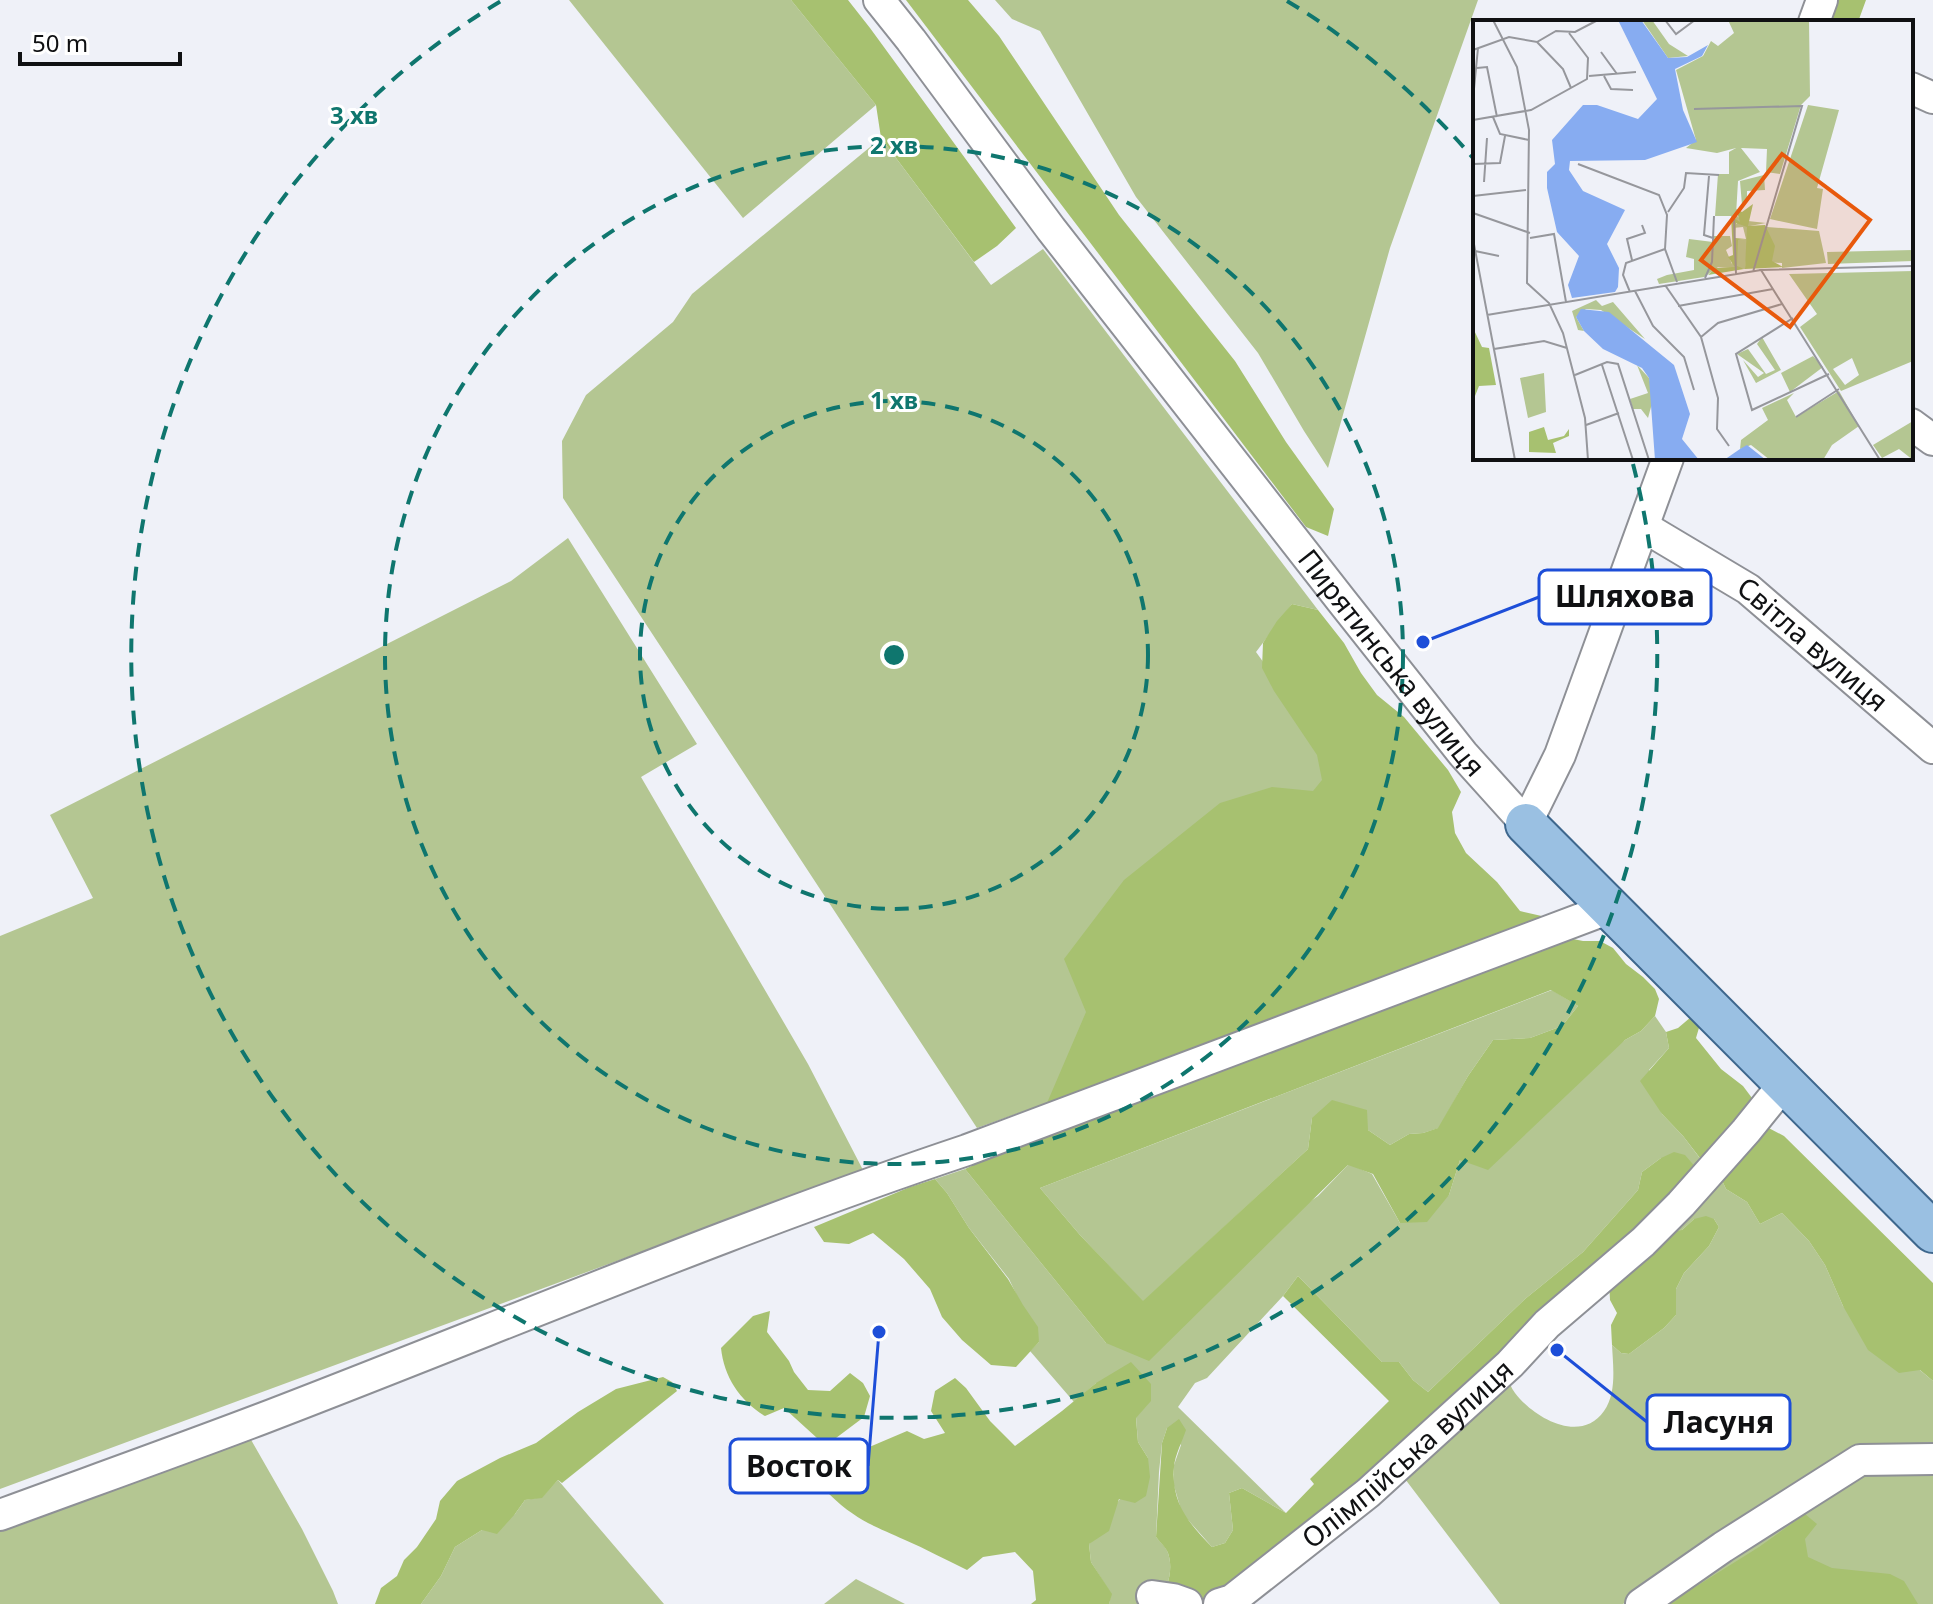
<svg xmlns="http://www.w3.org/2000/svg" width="1933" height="1604" viewBox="0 0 1933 1604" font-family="'Noto Sans',sans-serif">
<rect width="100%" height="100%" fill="#eff1f8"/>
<path fill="#b4c692" d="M569 0H791L876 105 743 218Z
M995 0H1478L1390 248 1328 468 1304 431 1258 353 1136 197 1040 31 1012 19Z
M881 138 991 285 1043 249 1318 610 1292 604 1256 652 1393 843 1047 1103 977 1128 563 498 562 441 586 395 673 322 692 294Z
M568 538 697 744 641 777 808 1064 863 1170 0 1489V936L93 898 50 815 511 581Z
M1552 990 1578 1006 1562 1026 1530 1038 1493 1040 1468 1076 1439 1128 1423 1133 1409 1134 1390 1145 1368 1130 1312 1118 1308 1149 1143 1302 1080 1235 1040 1188Z
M1655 1016 1666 1032 1669 1048 1649 1070 1662 1114 1683 1136 1702 1161 1695 1180 1661 1158 1642 1172 1638 1190 1583 1252 1525 1299 1428 1392 1413 1380 1399 1362H1382L1298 1276 1283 1296 1207 1378 1195 1383 1178 1407 1286 1513 1242 1488 1229 1493 1233 1530 1225 1543 1212 1547 1182 1513 1174 1486V1465L1181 1445 1167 1428 1162 1443 1159 1472 1156 1537C1160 1542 1166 1547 1168 1553 1174 1571 1167 1589 1158 1604H1109L1111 1594 1091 1562 1089 1544 1148 1458 1138 1442 1136 1417 1150 1401 1096 1383 1074 1402 1030 1351 1039 1342 1009 1279 969 1228 947 1193 935 1179 965 1169 1106 1343 1318 1196 1349 1164 1372 1174 1400 1223 1449 1195 1460 1160 1625 1040 1641 1031Z
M1718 1172 1726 1189 1747 1202 1760 1224 1782 1213 1809 1241 1825 1265 1843 1306 1933 1381V1442L1865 1449 1773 1506 1623 1604H1500L1402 1475 1506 1376C1509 1381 1511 1388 1515 1393 1533 1417 1580 1445 1604 1411 1617 1393 1613 1365 1612 1345L1621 1353 1629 1354 1664 1328 1676 1315V1289L1684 1273 1709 1246 1719 1227 1714 1219H1694L1682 1230 1666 1231Z
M250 1438 302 1529 333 1591 338 1604H0V1531Z
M1933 1473V1604H1661L1851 1474Z
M558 1480 664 1604H421L441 1576 455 1547 482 1530 515 1514 525 1500 542 1497Z
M856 1579 905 1604H824Z"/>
<path fill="#a7c170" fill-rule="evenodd" d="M791 0H848L870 28 1016 228 997 246 974 262 881 138 876 105Z
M906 0H968L999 36 1119 215 1235 361 1286 442 1334 509 1328 536 1306 527Z
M1836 0H1866L1858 22H1831V10Z
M1292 604 1318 610 1344 643 1361 673 1377 695 1404 717 1448 770 1461 792 1452 812 1455 833 1466 853 1497 882 1520 911 1546 917 1563 937 1583 941H1600L1613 948 1626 964 1643 977 1655 989 1659 999 1655 1016 1641 1031 1625 1040 1488 1170 1460 1160 1449 1195 1427 1222 1400 1223 1373 1174 1348 1165 1149 1361 1106 1343 965 1169 1058 1126 1047 1103 1086 1012 1064 959 1124 880 1220 803 1272 787 1313 791 1322 780 1317 755 1274 691 1262 668 1263 643 1277 621ZM1551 990 1578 1006 1562 1026 1530 1038 1493 1040 1468 1076 1438 1128 1423 1133 1409 1134 1390 1145 1368 1130 1367 1110 1332 1100 1312 1118 1308 1149 1143 1301 1080 1235 1040 1188Z
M1691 1017 1701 1021 1696 1038 1721 1069 1743 1086 1755 1102 1703 1162 1683 1136 1662 1114 1640 1081 1669 1048 1666 1032 1678 1028Z
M1763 1125 1784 1136 1933 1283V1381L1920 1370 1899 1373 1868 1350 1843 1306 1825 1265 1809 1241 1782 1213 1760 1224 1747 1202 1726 1189 1718 1172Z
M1674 1152 1685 1155 1697 1169 1503 1365 1210 1604H1158C1167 1589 1174 1571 1168 1553 1166 1548 1160 1542 1156 1537L1162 1443 1167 1428 1179 1419 1186 1430C1182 1442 1175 1455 1174 1467 1171 1504 1189 1523 1212 1547L1225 1543 1233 1530 1229 1493 1242 1488 1286 1513 1314 1484 1310 1479 1389 1401 1283 1296 1298 1276 1382 1362H1399L1413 1380 1428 1392 1525 1299 1583 1252 1638 1190 1642 1172 1661 1158Z
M935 1179 947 1193 969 1228 1008 1279 1023 1305 1038 1327 1039 1342 1016 1367 991 1365 962 1340 942 1317 930 1289 904 1259 873 1233 849 1244 824 1242 814 1227 910 1187Z
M1706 1216 1714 1219 1719 1227 1709 1246 1684 1273 1676 1289V1315L1664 1328 1629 1354 1621 1353 1612 1345 1611 1325 1617 1313 1610 1300 1609 1280 1666 1231 1682 1230 1694 1219Z
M770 1311 767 1332 789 1361 794 1372 808 1390 830 1391 850 1373 863 1383 870 1396 864 1417 832 1441 817 1438 784 1408 765 1416C740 1401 724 1377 721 1348L753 1316Z
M1131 1362 1151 1384V1401L1136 1418 1138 1442 1148 1458 1150 1477 1146 1496 1135 1503 1119 1499 1109 1531 1089 1544 1091 1562 1112 1594 1109 1604H1031L1036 1600 1033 1571 1015 1552 983 1557 967 1570C946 1560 926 1549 905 1540 872 1525 856 1520 829 1494L846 1467 867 1448 907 1431 924 1439 945 1433 931 1411 935 1391 955 1378 966 1388 990 1421 1015 1446 1062 1411 1096 1383Z
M663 1377 672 1382 677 1391 562 1483 558 1480 542 1498 525 1500 515 1514 497 1534 482 1530 455 1547 441 1576 421 1604H375L381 1588 397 1576 404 1560 417 1547 436 1519 440 1501 457 1481 500 1458 536 1443 578 1412 616 1389Z
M1805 1514 1817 1524 1805 1539 1808 1557 1832 1568 1890 1574 1904 1581 1918 1604H1668L1759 1547Z"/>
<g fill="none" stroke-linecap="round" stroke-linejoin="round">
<g stroke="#8e9096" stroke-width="34">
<g id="minor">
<path id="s1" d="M879 0 911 40 1051 229 1341 600 1463 754 1526 824 1560 755 1668 458"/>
<path d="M1814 22 1822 0"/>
<path d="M1911 88 1933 98"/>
<path d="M1911 424 1933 440"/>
<path id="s2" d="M1644 527 1748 589 1933 748"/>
<path d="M0 1515C87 1483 174 1452 261 1419 496 1329 728 1230 967 1150L1610 908"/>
<path d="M1152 1596 1173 1599 1187 1604"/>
<path id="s3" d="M1219 1604 1232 1600 1368 1493 1510 1364 1547 1324 1643 1242 1681 1204 1746 1131 1784 1084"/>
<path d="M1641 1604 1723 1547 1860 1460 1933 1459"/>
</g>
</g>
<g stroke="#3e678d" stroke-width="44">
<path id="major" d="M1526 824 1933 1232"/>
</g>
<use href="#minor" stroke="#fff" stroke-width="30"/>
<use href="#major" stroke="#9ac0e2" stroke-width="40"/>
</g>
<g fill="none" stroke="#0f766e" stroke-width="4" stroke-dasharray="14 10">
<circle cx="894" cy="655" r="254"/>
<circle cx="894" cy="655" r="509"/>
<path d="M1287 1A763 763 0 0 1 1474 159M1633 464A763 763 0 1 1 501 1"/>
</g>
<g text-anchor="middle" stroke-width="6" stroke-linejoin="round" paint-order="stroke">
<g font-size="28" fill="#101113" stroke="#fff">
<text dy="10" stroke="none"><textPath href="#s2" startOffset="206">Світла вулиця</textPath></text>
<text dy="10" stroke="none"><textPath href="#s1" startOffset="838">Пирятинська вулиця</textPath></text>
<text dy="10" stroke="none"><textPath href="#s3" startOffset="242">Олімпійська вулиця</textPath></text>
</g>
</g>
<g transform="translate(1473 20)">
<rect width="440" height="440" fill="#eff1f8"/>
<path d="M169 0H179L196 24 215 36 195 38ZM255 0H336L337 76 328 85 307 154 293 152 294 129 268 128 287 152 265 161 263 195 275 206V201L293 203 277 206 272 249 245 247 231 257 186 264 184 259 194 255 221 250V239L213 237 216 219 240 222 241 216H257L259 226 253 230 259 244 264 220 273 219 270 207 260 208 264 203 259 196H242L245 154H256V132L263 128 244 133 213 128 223 120 203 50 230 36 238 21 245 26 261 13ZM335 85 366 90 344 168 350 169 344 209 297 199ZM291 155 292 170 274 171V182L269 185 267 161ZM294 207 346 211 353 243 309 248V243L293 242ZM440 230V241L355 244 354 232ZM440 251V341L368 371 327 307 344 294 316 254ZM379 338 386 355 372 365 360 349ZM123 280 129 286 140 282 172 319 128 290 113 289 103 297 111 311 105 310 99 291ZM289 317 308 350 283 363 270 340 285 357 291 353 264 334 275 329 293 354 302 350 284 324ZM340 336 350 347 317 372 308 353ZM164 345 176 358 181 376 175 398 168 389H160L157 379 175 373ZM71 353 73 392 55 398 47 358ZM366 371 386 406 359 425 350 440H297L278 425 267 429 268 420 295 400 289 388 321 373 314 380 323 397ZM440 401V440L426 429 409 438 400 425Z" fill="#b4c692" fill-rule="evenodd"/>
<path d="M280 184 275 206 292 205 302 226 299 241 310 247 272 249 274 207 263 203 262 218 273 219 265 220 264 246 271 249 235 255 242 248 262 247 255 237 260 235 258 196 267 202 263 189 269 192ZM0 308 9 327 16 328 23 365 6 366 0 381ZM71 407 75 420 91 416 96 409V416L80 423 83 433 56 432V412Z" fill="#a7c170"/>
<path d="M145 0H168L195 38 214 37 235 25 229 36 202 49 210 90 224 122 172 140 97 141 96 150 110 171 152 190 134 224 146 248 145 267 142 272 99 278 95 265 106 236 84 212 74 168V152L82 144 79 120 110 85H124L165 99 184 79ZM108 289 136 292 201 345 217 394 209 419 226 440H182L176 358 169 348 130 329 111 311 103 297ZM274 425 293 440H251L267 429Z" fill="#87acf1"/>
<path fill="none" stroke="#96979c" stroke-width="2" d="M20 0 44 47 56 110 54 263 76 283 90 313 112 398 115 440M192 0 203 14 222 0M64 22 90 49 98 68M0 30 36 17 64 22 83 11 102 12 123 1M128 32 144 54M4 48 14 47 24 97M116 56 163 52M131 56 138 69 160 70M0 79 5 28M221 89 329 86 280 252M20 97 27 114 56 120M0 100 58 90 114 59 115 38 96 13M0 144 27 143 32 116M105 144 186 175 194 195 192 229 204 262M236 156 231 215 240 218M11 162 14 118M0 176 53 170M195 192 211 168 213 153 246 155M0 193 57 213M261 198 263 254M57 218 81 214 93 282M0 219 42 440M2 231 26 236M159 240 154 219 172 213 169 205M232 258 239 242 241 196M192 265 228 317 245 378 244 409 256 426M162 271 180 306 211 337 221 370M157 272 150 255 153 243 192 229M205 286 300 269M14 295 288 250M320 298 263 334 279 390 356 354M228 317 245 303 309 284M21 329 71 321 94 328M129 345 160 440M102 355 134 342 145 344 176 440M323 397 366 369M113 405 146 393M407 440 288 250 440 246"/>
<path fill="#e8590c" fill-opacity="0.15" stroke="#e8590c" stroke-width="4" d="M309 134 397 200 317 307 228 240Z"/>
<rect width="440" height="440" fill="none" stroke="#101113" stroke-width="4"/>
</g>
<circle cx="894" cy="655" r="12" fill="#0f766e" stroke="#fff" stroke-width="4"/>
<g font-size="24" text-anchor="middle" font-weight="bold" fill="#0f766e" stroke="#fff" stroke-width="6" stroke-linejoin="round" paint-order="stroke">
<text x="354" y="124">3 хв</text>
<text x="894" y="154">2 хв</text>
<text x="894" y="409">1 хв</text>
</g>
<path fill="none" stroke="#1d4ed8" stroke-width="3" d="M1423 642L1539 597M1557 1350L1647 1422M879 1332L868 1466"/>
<g fill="#1d4ed8" stroke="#fff" stroke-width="3">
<circle cx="1423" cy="642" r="8"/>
<circle cx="1557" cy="1350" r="8"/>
<circle cx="879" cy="1332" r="8"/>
</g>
<g fill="#fff" stroke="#1d4ed8" stroke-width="3">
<rect x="1539" y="570" width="172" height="54" rx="8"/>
<rect x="1647" y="1395" width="143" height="54" rx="8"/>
<rect x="730" y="1439" width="138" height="54" rx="8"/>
</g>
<g font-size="30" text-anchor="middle" font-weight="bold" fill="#101113">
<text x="1625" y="607">Шляхова</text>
<text x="1719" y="1433">Ласуня</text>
<text x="799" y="1477">Восток</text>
</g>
<path d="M20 52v12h160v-12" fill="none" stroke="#101113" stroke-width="4"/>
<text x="32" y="52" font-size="24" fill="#101113" stroke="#ffffff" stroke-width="6" paint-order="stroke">50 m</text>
</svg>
